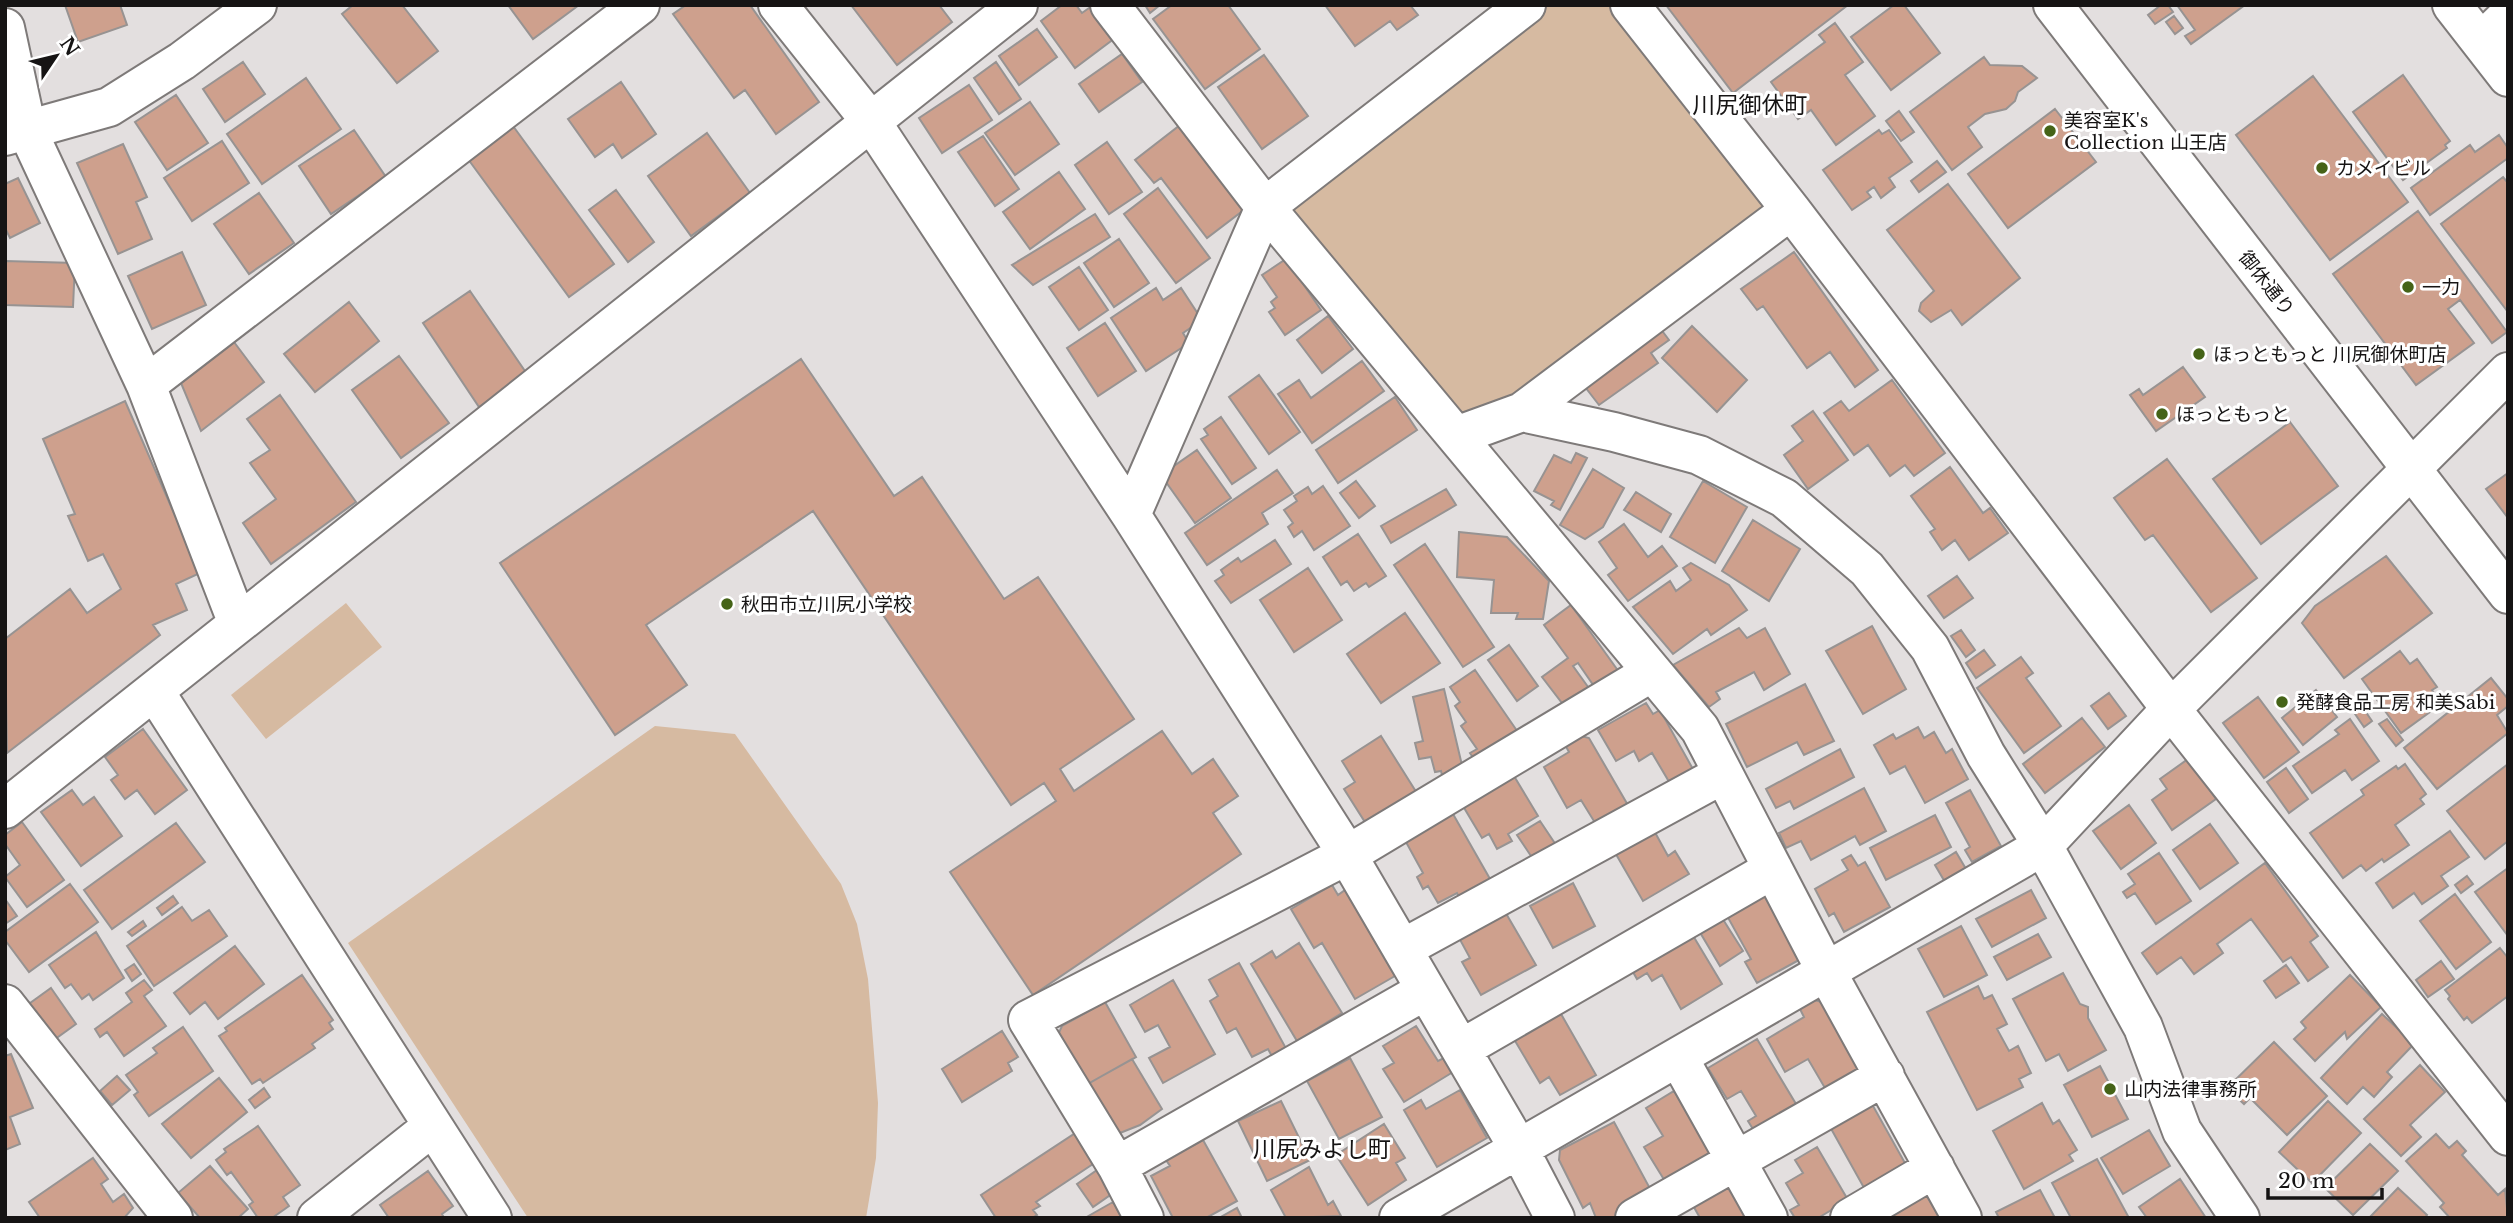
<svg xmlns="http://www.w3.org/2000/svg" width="2513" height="1223" viewBox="0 0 2513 1223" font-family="'Libre Baskerville','Noto Sans JP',serif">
<rect width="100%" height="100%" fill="#e3dfdf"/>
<path fill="#d6baa1" d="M1526 5H1630L1791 210 1456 436 1265 207Z
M346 603 382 647 266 739 231 695Z
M655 726 735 734 841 884 857 924 868 979 878 1103 876 1158 866 1218H528L348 943Z"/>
<path fill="#cea08d" stroke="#979392" stroke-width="2" d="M65 5H120L127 25 78 42Z
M353 5H402L438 51 397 83 342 14Z
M508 5H579L533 39Z
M686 5H750L819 102 776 134 745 90 734 98 673 14Z
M851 5H939L952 22 897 65Z
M1062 5H1076L1082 13 1092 6 1115 38 1075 68 1041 21Z
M1145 5H1160L1150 13Z
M1172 5H1228L1260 49 1205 89 1153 19Z
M1325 5H1410L1418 15 1397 30 1390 21 1355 46Z
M1666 5H1848L1733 93Z
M1894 5H1904L1940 53 1891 90 1851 37Z
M2161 5H2168L2173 12 2155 24 2148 15Z
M2177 5H2245L2191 44 2185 36 2195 30Z
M2174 16 2183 28 2175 34 2166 22Z
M1835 23 1863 62 1845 75 1875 116 1836 145 1811 110 1798 119 1771 82 1825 42 1819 35Z
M1037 29 1057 57 1019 85 999 56Z
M1122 54 1142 82 1099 112 1079 84Z
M1264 55 1308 116 1262 149 1218 87Z
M1984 57 1990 65 2022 66 2037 78 2018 92 2015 101 2006 109 1985 114 1968 127 1982 147 1952 170 1910 112Z
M243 62 265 94 225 122 203 89Z
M996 62 1021 99 999 114 974 78Z
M2403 75 2450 141 2445 145 2447 148 2403 180 2353 112Z
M2313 76 2408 202 2330 260 2236 135Z
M306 78 341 129 262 184 227 134Z
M621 82 656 134 622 158 613 144 595 157 568 119Z
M969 85 992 120 942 153 919 118Z
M176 95 208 143 167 170 135 122Z
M1030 102 1059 144 1015 175 985 133Z
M2055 109 2096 162 2008 228 1968 174Z
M1899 111 1914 132 1901 141 1886 121Z
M1184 122 1249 206 1207 238 1161 178 1154 183 1135 160Z
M513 126 614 264 569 297 468 159Z
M354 130 386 177 331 214 299 166Z
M1879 130 1882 134 1889 130 1912 162 1889 178 1895 187 1881 198 1874 187 1867 192 1871 197 1852 210 1823 170Z
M707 133 750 193 691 236 648 176Z
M2499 135 2508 148V158L2430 215 2411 188 2470 145 2475 152Z
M983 136 1019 189 995 206 958 152Z
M222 141 249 183 192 221 164 178Z
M1107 142 1142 192 1109 214 1075 165Z
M123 144 147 197 136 202 152 239 118 254 77 163Z
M1937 161 1946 172 1919 192 1911 181Z
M1059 172 1085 209 1030 249 1003 212Z
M2503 177 2508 183V312L2441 224Z
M18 178 40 223 10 238 5 228V184Z
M1948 184 2020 278 1962 325 1951 310 1931 322 1919 311 1921 303 1934 291 1887 230Z
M1158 188 1210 258 1176 283 1124 214Z
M616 190 654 242 628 262 589 210Z
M259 193 294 243 249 274 214 224Z
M2418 211 2507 332 2492 343 2460 300 2448 309 2474 343 2416 385 2333 274Z
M1095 214 1110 237 1033 285 1012 265Z
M1119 239 1149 283 1114 307 1084 263Z
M182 252 206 305 152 329 128 276Z
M1794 252 1878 370 1855 387 1830 352 1807 368 1763 306 1757 310 1741 289Z
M1286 259 1321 310 1285 335 1269 312 1275 308 1271 302 1277 297 1262 275Z
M5 261 75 263 73 307 5 305Z
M1079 267 1108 310 1079 330 1049 287Z
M1156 288 1163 300 1181 288 1202 320 1183 333 1189 343 1146 371 1111 318Z
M470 291 527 374 479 407 423 323Z
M349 302 379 341 315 392 284 354Z
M1328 316 1353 349 1322 373 1297 340Z
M1105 323 1136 371 1098 396 1067 348Z
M1692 326 1747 380 1717 412 1662 358Z
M1660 328 1669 340 1651 353 1658 363 1599 405 1582 383Z
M234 342 264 382 201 431 181 383Z
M399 356 449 423 401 458 352 390Z
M801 359 894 496 922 477 1004 599 1038 577 1134 719 1060 769 1074 791 1162 731 1192 774 1213 759 1238 796 1213 813 1241 854 1033 995 950 872 1056 801 1044 783 1011 805 813 511 646 625 687 685 615 735 500 563Z
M1362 361 1384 391 1312 443 1278 394 1299 380 1311 398Z
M2183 367 2205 397 2156 431 2130 395 2139 389 2143 395Z
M1259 375 1300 432 1269 454 1229 397Z
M1892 380 1945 453 1914 476 1905 465 1890 476 1868 445 1854 455 1824 413 1841 401 1849 411Z
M280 395 356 502 271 564 243 523 276 499 250 463 270 450 247 419Z
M1395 397 1417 430 1338 483 1316 450Z
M125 401 200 573 176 584 187 610 153 625 160 635 7 753 5 639 70 589 87 613 121 589 103 554 88 561 68 516 75 514 43 439Z
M1813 411 1848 460 1808 489 1784 455 1803 441 1792 426Z
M1221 417 1256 468 1232 484 1201 439 1208 435 1204 429Z
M2290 422 2338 486 2261 544 2213 479Z
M1197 450 1231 498 1195 523 1161 475Z
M1576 453 1587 458 1560 510 1551 505 1554 501 1534 491 1554 455 1571 463Z
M2167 459 2257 578 2211 612 2153 535 2145 540 2114 498Z
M1950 467 1983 513 1990 508 2008 533 1969 560 1955 540 1942 550 1930 532 1935 529 1911 496Z
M1593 469 1624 488 1603 527 1585 539 1560 525Z
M1277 470 1293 493 1262 513 1268 524 1207 565 1185 533Z
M2508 473V518L2486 489Z
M1356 481 1375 506 1359 518 1340 493Z
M1703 481 1747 507 1715 563 1670 537Z
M1323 486 1350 526 1314 550 1302 531 1294 537 1288 527 1293 523 1284 510 1297 501 1294 496 1308 487 1312 494Z
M1446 489 1456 505 1391 543 1381 526Z
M1636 492 1671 514 1661 532 1624 510Z
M1753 520 1800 549 1769 601 1722 571Z
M1624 524 1648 557 1662 546 1677 566 1628 601 1608 575 1617 568 1599 542Z
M1459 532 1507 537 1549 581 1543 619H1516L1518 613H1491L1494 580 1457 577Z
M1358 534 1386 576 1369 587 1366 583 1354 591 1347 581 1341 585 1323 557Z
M1275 540 1291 564 1231 603 1215 581 1224 575 1221 570 1238 558 1241 562Z
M1425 544 1494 647 1463 667 1394 565Z
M2386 556 2432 613 2344 678 2302 623 2315 606Z
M1691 563 1729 585 1747 610 1711 635 1707 629 1673 654 1633 607 1670 581 1676 591 1691 580 1683 568Z
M1308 568 1342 620 1294 652 1260 600Z
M1957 576 1973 598 1944 618 1928 596Z
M1571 605 1619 672 1596 689 1578 663 1573 666 1596 698 1572 716 1542 677 1568 658 1544 625Z
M1405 613 1440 663 1381 703 1347 654Z
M1872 626 1906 689 1863 714 1826 651Z
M1739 628 1747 638 1765 628 1790 674 1764 690 1754 672 1716 692 1720 699 1709 707 1673 665Z
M1961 630 1975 650 1966 657 1951 636Z
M1509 645 1538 686 1517 701 1488 660Z
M1984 650 1995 665 1976 678 1966 663Z
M2400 651 2410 664 2417 659 2437 687 2432 690 2441 704 2401 733 2362 679Z
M2021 657 2033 673 2026 678 2061 726 2024 753 1977 688Z
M1475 670 1522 738 1474 759 1470 753 1477 749 1461 726 1466 722 1455 706 1460 702 1450 687Z
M2491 678 2508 699V706L2497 715 2508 733 2437 789 2404 748Z
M1805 684 1834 741 1804 755 1797 742 1747 767 1726 724Z
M1444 689 1465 778 1444 783 1441 771 1435 772 1431 757 1419 759 1415 743 1423 741 1413 697Z
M2316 690 2337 717 2303 745 2282 718Z
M2109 693 2126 716 2108 729 2091 706Z
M2258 697 2299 752 2264 778 2223 723Z
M1646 703 1653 714 1660 710 1694 771 1671 785 1652 753 1639 761 1634 751 1616 761 1598 730Z
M2361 705 2372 721 2364 727 2353 711Z
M2082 718 2105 747 2045 793 2023 764Z
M2350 719 2379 761 2352 780 2345 770 2312 793 2293 766 2339 734 2335 730Z
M2387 719 2403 740 2396 746 2379 724Z
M1918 727 1924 738 1934 732 1946 753 1952 749 1968 779 1925 803 1905 766 1890 774 1874 745 1893 734 1896 739Z
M143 729 187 790 155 814 137 790 125 799 111 780 118 775 105 757Z
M1381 736 1420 798 1370 830 1344 789 1355 782 1342 761Z
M1581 736 1589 738 1629 807 1597 826 1581 800 1567 808 1544 767 1569 752 1565 745Z
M1840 749 1854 777 1794 809 1790 801 1776 808 1766 789Z
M2188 759 2216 799 2172 830 2152 800 2167 789 2160 779Z
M2405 764 2426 794 2420 799 2424 804 2395 825 2409 845 2384 862 2382 859 2366 871 2361 865 2343 878 2310 833 2364 795 2361 790 2396 766 2398 769Z
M2508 764V841L2485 859 2447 811Z
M2286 768 2308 799 2289 813 2267 782Z
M1514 776 1538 816 1508 834 1512 841 1497 849 1489 834 1482 838 1463 806Z
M1864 788 1886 831 1860 845 1855 836 1811 860 1801 841 1786 848 1779 833Z
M72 790 83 805 94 797 122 836 81 866 41 812Z
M1970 790 2001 846 1972 862 1965 850 1970 847 1946 803Z
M2129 805 2156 843 2121 869 2093 831Z
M1449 807 1498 893 1467 911 1457 893 1438 903 1428 886 1423 889 1417 877 1423 873 1401 833Z
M1935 815 1951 847 1886 880 1870 848Z
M1540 821 1556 845 1533 859 1517 835Z
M22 822 64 880 27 907 5 877 20 865 5 844V835Z
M176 823 205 862 112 929 84 890Z
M2210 824 2238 863 2200 889 2173 850Z
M1652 827 1668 856 1675 851 1689 874 1643 901 1613 849Z
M2450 831 2469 857 2441 876 2448 886 2422 904 2414 893 2393 908 2376 883Z
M1956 852 1966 869 1945 882 1935 865Z
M2159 853 2191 901 2156 924 2135 893 2127 898 2123 892 2135 884 2128 874Z
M1851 855 1858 866 1865 862 1890 907 1844 932 1834 913 1829 916 1815 889 1848 870 1842 860Z
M2265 863 2318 936 2310 942 2328 967 2308 981 2291 957 2283 962 2251 919 2217 944 2223 953 2194 974 2181 957 2157 974 2142 953Z
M2508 868V936L2475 892Z
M2467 876 2473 884 2461 893 2455 885Z
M1573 883 1595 926 1553 948 1530 906Z
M70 884 98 922 29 972 5 940V932Z
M1332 885 1338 895 1345 890 1395 976 1355 999 1322 943 1314 948 1291 909Z
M2031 890 2046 918 1992 947 1976 919Z
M1763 893 1799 960 1757 983 1745 962 1751 959 1726 914Z
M2455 894 2491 942 2456 969 2420 921Z
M173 896 178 903 162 915 157 908Z
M5 899 17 916 5 924Z
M182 907 192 921 209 910 227 936 154 986 127 946Z
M1504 910 1536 965 1481 995 1462 962 1470 958 1458 936Z
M1717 910 1743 951 1720 966 1695 924Z
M143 921 146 926 132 936 128 932Z
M1961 926 1987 975 1944 997 1918 949Z
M1689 929 1722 984 1681 1009 1662 975 1652 981 1647 973 1637 979 1629 965Z
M96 932 124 978 93 1000 89 994 82 999 71 984 65 988 49 965Z
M2038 934 2051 957 2007 980 1994 957Z
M1299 943 1342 1013 1297 1041 1251 964 1272 951 1276 958Z
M235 946 264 984 218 1019 205 1002 190 1014 174 993Z
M2500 948 2508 958V996L2472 1023 2467 1017 2464 1020 2448 999 2450 996 2445 990Z
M2441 961 2454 979 2428 997 2416 980Z
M1239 963 1288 1052 1274 1060 1268 1049 1252 1057 1236 1028 1227 1033 1210 1001 1218 996 1209 980Z
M134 964 141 974 132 981 125 970Z
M2286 965 2299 983 2276 998 2264 981Z
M2063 973 2080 1004 2088 1007V1018L2106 1050 2068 1071 2059 1054 2046 1061 2013 999Z
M302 975 333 1020 329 1023 333 1029 312 1044 315 1048 263 1083 260 1079 252 1084 219 1036 227 1031 225 1028Z
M2350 975 2381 1007 2347 1039 2345 1032 2315 1061 2294 1039 2306 1028 2301 1022Z
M144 980 152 990 144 996 166 1026 124 1056 107 1032 100 1037 95 1029 132 1002 126 993Z
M1173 980 1215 1054 1163 1083 1149 1058 1170 1047 1158 1025 1145 1032 1130 1005Z
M1978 986 1984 999 1992 995 2007 1024 1997 1029 2009 1051 2018 1046 2031 1073 2019 1079 2023 1087 1977 1110 1927 1012Z
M51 988 76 1024 51 1042 26 1006Z
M1814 1000 1830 1004 1872 1077 1832 1100 1808 1059 1785 1072 1767 1039 1804 1017 1800 1009Z
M1105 1002 1136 1057 1084 1086 1057 1037 1062 1026Z
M1557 1007 1596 1075 1560 1095 1549 1077 1540 1083 1511 1034Z
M2382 1014 2414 1044 2387 1072 2392 1077 2374 1097 2363 1087 2347 1104 2321 1078Z
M1416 1026 1438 1061 1444 1058 1453 1072 1404 1102 1383 1069 1394 1063 1383 1046Z
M183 1027 213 1071 149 1116 134 1095 138 1092 126 1075 157 1053 153 1048Z
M1002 1031 1018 1057 1008 1063 1012 1071 962 1102 942 1069Z
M1757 1039 1799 1109 1756 1134 1748 1121 1756 1116 1741 1091 1727 1099 1708 1068Z
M2274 1042 2327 1096 2287 1135 2250 1098 2244 1104 2227 1088Z
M11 1054 33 1108 10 1117 20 1144 5 1150V1056Z
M1350 1058 1382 1117 1339 1139 1307 1081Z
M1132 1059 1162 1109 1140 1125 1115 1135 1088 1084Z
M2420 1065 2445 1092 2410 1125 2421 1137 2401 1156 2364 1119Z
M2100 1066 2128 1119 2092 1137 2064 1085Z
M117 1076 130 1090 112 1105 100 1091Z
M219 1078 247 1112 191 1158 162 1124Z
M264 1088 270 1097 255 1108 249 1100Z
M1460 1090 1487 1138 1437 1167 1404 1110 1421 1100 1426 1109Z
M1674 1091 1717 1164 1671 1191 1644 1147 1663 1136 1646 1108Z
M1868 1097 1910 1172 1868 1195 1829 1125Z
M1281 1101 1310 1160 1267 1181 1238 1121Z
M2328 1101 2361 1133 2312 1183 2279 1152Z
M2042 1103 2053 1124 2059 1120 2077 1150 2069 1155 2073 1161 2024 1189 1993 1131Z
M1614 1122 1654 1196 1613 1218H1596L1590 1203 1583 1208 1559 1160 1560 1150Z
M1384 1124 1405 1158 1396 1163 1406 1180 1368 1205 1336 1155Z
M258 1126 300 1185 283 1197 289 1206 272 1218H258L249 1205 253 1202 231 1172 227 1175 216 1160 226 1152 224 1149Z
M2149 1130 2170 1166 2123 1194 2101 1158Z
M1077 1132 1096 1162 1036 1202 1040 1206 1033 1210 1037 1215 1032 1218H996L981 1195Z
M2436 1134 2449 1148 2457 1141 2466 1151 2462 1155 2498 1195 2505 1189 2508 1218H2450L2440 1207 2444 1203 2406 1161Z
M1203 1140 1237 1201 1206 1218H1173L1151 1176 1170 1166 1166 1160Z
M2370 1144 2398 1171 2353 1215 2325 1188Z
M1817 1147 1848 1200 1818 1218H1795L1790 1210 1799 1205 1786 1183 1803 1173 1795 1160Z
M93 1158 108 1179 101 1184 113 1202 124 1194 133 1208 124 1218H40L29 1202Z
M2097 1159 2129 1218H2071L2052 1183Z
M210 1166 248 1209 238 1218H200L178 1193Z
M1309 1167 1328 1205 1333 1201 1341 1216 1286 1218 1271 1190Z
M1100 1168 1116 1191 1093 1207 1077 1184Z
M428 1171 453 1206 442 1214 444 1218H389L380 1205Z
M1728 1178 1752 1218H1700L1690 1200Z
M2180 1179 2206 1218H2147L2139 1207Z
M1922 1188 1940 1218H1892L1887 1210Z
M2398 1188 2427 1215 2425 1218H2369Z
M2040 1190 2055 1218H1999L1996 1212Z
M1113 1202 1122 1218H1085Z
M1237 1208 1242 1218H1219Z"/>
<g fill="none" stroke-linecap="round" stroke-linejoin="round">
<g stroke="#7e7a79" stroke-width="42">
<path id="minor" d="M778 5 872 123 1131 515 1339 841 1519 1149 1555 1218
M1110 5 1265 207 1700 729 1826 971 1962 1218
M1630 5 1791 210 2171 709 2508 1136
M2053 5 2508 594
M2452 5 2508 77
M5 28 27 130 146 385 238 624
M2481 42 2508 16
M5 136 109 107 182 61 257 5
M146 385 640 5
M1522 412 1614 432 1699 455 1784 498 1867 569 1930 648 1986 755 2043 846 2143 1027 2182 1131 2240 1218
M1456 436 1522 412 1791 210
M1131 515 1265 207 1526 5
M155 692 492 1218
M5 809 1018 5
M1402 949 1723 774
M5 1004 173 1218
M1461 1049 1773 869
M1678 1057 1768 1218
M1117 1166 1426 990
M317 1218 433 1126
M1144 1218 1117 1166 1028 1020 1347 855 1652 672
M1399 1218 2043 846 2171 709 2508 372
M1635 1218 1885 1076
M1850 1218 1935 1168"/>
</g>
<use href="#minor" stroke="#fff" stroke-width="38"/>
</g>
<g fill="#456317" stroke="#fff" stroke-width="2.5">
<circle cx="2050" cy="131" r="7"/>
<circle cx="2322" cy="168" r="7"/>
<circle cx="2408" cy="287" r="7"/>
<circle cx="2199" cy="354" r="7"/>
<circle cx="2162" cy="414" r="7"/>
<circle cx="727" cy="604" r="7"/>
<circle cx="2282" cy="702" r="7"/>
<circle cx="2110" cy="1089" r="7"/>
</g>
<g text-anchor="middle" stroke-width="6" stroke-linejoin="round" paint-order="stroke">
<g font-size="19" fill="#161414" stroke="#fff" text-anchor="start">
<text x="2064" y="127">美容室K's<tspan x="2064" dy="22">Collection 山王店</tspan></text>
<text x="2336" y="175">カメイビル</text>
<text x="2422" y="294">一力</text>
<text x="2213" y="361">ほっともっと 川尻御休町店</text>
<text x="2176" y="421">ほっともっと</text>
<text x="741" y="611">秋田市立川尻小学校</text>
<text x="2296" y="709">発酵食品工房 和美Sabi</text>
<text x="2124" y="1096">山内法律事務所</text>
</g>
<g font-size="19" fill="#161414" stroke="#fff">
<text transform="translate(2267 283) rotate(52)" y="7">御休通り</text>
</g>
<g font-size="23" fill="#161414" stroke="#fff">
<text x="1750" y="113">川尻御休町</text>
<text x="1322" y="1157">川尻みよし町</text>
</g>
</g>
<rect width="2513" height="1223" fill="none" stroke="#161414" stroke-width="14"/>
<g transform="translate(56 56) rotate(55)" stroke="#ffffff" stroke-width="5" paint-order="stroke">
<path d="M0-5L12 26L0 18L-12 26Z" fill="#161414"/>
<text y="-10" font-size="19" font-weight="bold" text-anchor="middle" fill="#161414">N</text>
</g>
<path d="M2268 1188v10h114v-10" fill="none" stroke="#161414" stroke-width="3.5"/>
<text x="2278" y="1188" font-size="21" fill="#161414" stroke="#ffffff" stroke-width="5" paint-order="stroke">20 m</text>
</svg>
